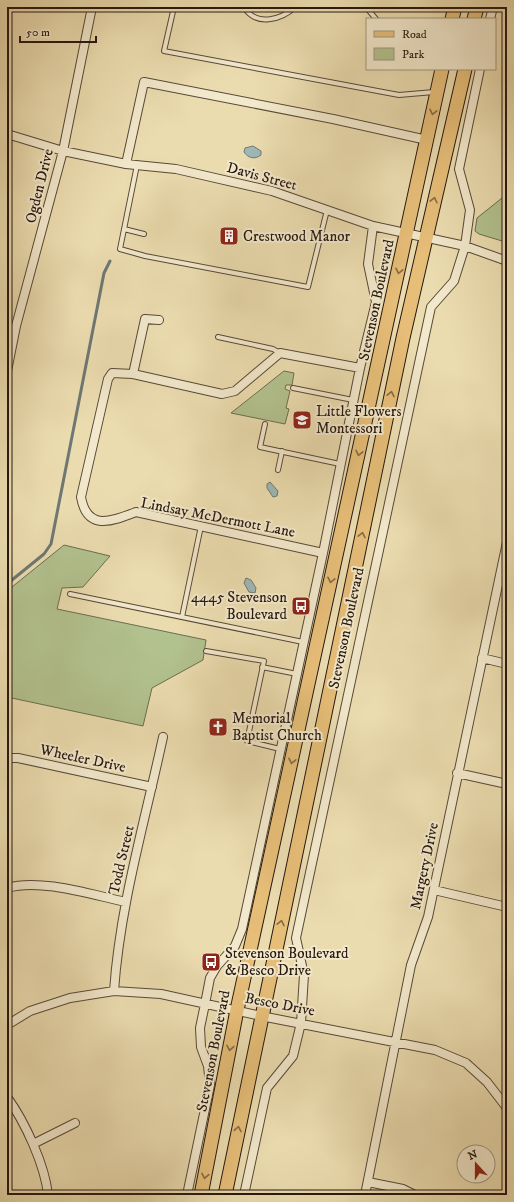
<svg xmlns="http://www.w3.org/2000/svg" width="514" height="1202" viewBox="0 0 514 1202" font-family="'IM FELL DW Pica',serif">
<rect width="100%" height="100%" fill="#ebdcaf"/>
<filter id="stains"><feTurbulence type="fractalNoise" baseFrequency=".005" numOctaves="4"/><feColorMatrix values="0 0 0 0 .2 0 0 0 0 .09 0 0 0 0 .02 0 0 0 .5 -.17"/></filter>
<radialGradient id="worn" r=".72"><stop offset=".6" stop-color="#630" stop-opacity="0"/><stop offset="1" stop-color="#630" stop-opacity=".3"/></radialGradient>
<path fill="#b2c28f" stroke="#6c6d50" d="M507 194V237L502 241 479 234 475 231 477 218Z
M284 371 294 373 292 385H286L285 389 290 391 286 408 289 409 285 424 231 413Z
M64 545 110 556 83 587 62 588 57 609 206 640 203 660 152 688 143 726 7 697V591Z"/>
<path fill="#9eb8b7" stroke="#6e7874" d="M253 146 261 151V155C255 160 248 158 244 152L245 148Z
M270 482 278 491 277 496 273 497 267 488V484Z
M246 578 251 580 256 588 255 593 249 592 244 583Z"/>
<g fill="none" stroke-linecap="round" stroke-linejoin="round">
<path stroke="#6e7874" stroke-width="3" d="M7 584 44 554 51 544 104 273 110 261"/>
<g stroke="#574938" stroke-width="6">
<path id="service" d="M174 7 164 51 399 95 434 92
M244 7C256 27 281 20 295 7
M366 7 376 19
M137 165 120 249 145 256 308 287 327 210
M124 229 144 234
M218 337 273 349 280 353
M293 388 353 400
M265 424 260 447 340 464
M278 470 282 451
M70 594 303 642
M182 617 201 526
M206 651 264 661 247 741 280 749
M262 667 297 674"/>
</g>
<g stroke="#574938" stroke-width="10">
<path id="minor" d="M490 19 493 7
M7 134 63 151 126 164 176 169 272 191 373 226 465 246 507 261
M126 164 144 82 333 119 427 140
M7 371 16 326 63 151 92 7
M133 374 145 319 159 320
M323 553 136 512C113 521 87 532 81 497L108 379 112 373 133 374 222 394 235 391 280 353 360 368
M482 658 507 664
M7 758H18L152 787
M457 773 507 784
M7 888C41 878 92 895 126 902
M434 890 507 907
M114 991C120 905 145 821 163 737
M7 1025 30 1011 70 998 114 991 161 994 261 1016 435 1050 466 1063 487 1082 507 1108
M7 1097C25 1122 45 1165 48 1195
M33 1144 75 1123
M368 1182 403 1189 415 1195
M187 1195 210 1085 208 1066 201 1047 200 1028 205 1004 210 978 217 966 235 946 242 929 323 553 360 368 376 302 368 264 373 226
M244 1195 267 1088 293 1056 301 1023 304 975 296 938 431 307 454 281 465 246 470 210 459 169 480 69
M365 1195 411 965 428 917 507 542"/>
</g>
<g stroke="#261810" stroke-width="15">
<path id="primary" d="M452 19 455 7
M474 19 477 7
M201 1195 237 1010 442 69
M225 1195 403 338 465 69"/>
</g>
<use href="#service" stroke="#f2e8cb" stroke-width="4"/>
<use href="#minor" stroke="#f2e8cb" stroke-width="8"/>
<use href="#primary" stroke="#e6be78" stroke-width="13"/>
</g>
<defs><path id="oneway-chevron" d="M-2-3.5L2.5 0L-2 3.5" fill="none" stroke-width="1.6" stroke-linecap="round" stroke-linejoin="round"/></defs>
<g stroke="#866b44">
<use href="#oneway-chevron" transform="translate(433 112) rotate(102)"/>
<use href="#oneway-chevron" transform="translate(434 200) rotate(-77)"/>
<use href="#oneway-chevron" transform="translate(399 271) rotate(102)"/>
<use href="#oneway-chevron" transform="translate(391 394) rotate(-78)"/>
<use href="#oneway-chevron" transform="translate(359 453) rotate(102)"/>
<use href="#oneway-chevron" transform="translate(362 535) rotate(-78)"/>
<use href="#oneway-chevron" transform="translate(331 580) rotate(102)"/>
<use href="#oneway-chevron" transform="translate(292 761) rotate(102)"/>
<use href="#oneway-chevron" transform="translate(281 923) rotate(-78)"/>
<use href="#oneway-chevron" transform="translate(230 1048) rotate(101)"/>
<use href="#oneway-chevron" transform="translate(238 1129) rotate(-79)"/>
<use href="#oneway-chevron" transform="translate(205 1176) rotate(101)"/>
</g>
<defs>
<g id="building-square" transform="scale(1)"><rect x="-9" y="-9" width="18" height="18" rx="4" fill="#8f2418" stroke="#f2e8cb"/><path d="M-4-6H4V6H1V3H-1V6H-4ZM-2.5-4.3h1.7v1.8h-1.7ZM.8-4.3h1.7v1.8H.8ZM-2.5-1h1.7V.8h-1.7ZM.8-1h1.7V.8H.8Z" fill="#fff"/></g>
<g id="school-square" transform="scale(1)"><rect x="-9" y="-9" width="18" height="18" rx="4" fill="#8f2418" stroke="#f2e8cb"/><path d="M0-5L7-2L0 1L-7-2ZM-4 1L0 2.5L4 1V4Q0 6-4 4Z" fill="#fff"/></g>
<g id="bus-square" transform="scale(1)"><rect x="-9" y="-9" width="18" height="18" rx="4" fill="#8f2418" stroke="#f2e8cb"/><path d="M-5-6H5V4H4V6H2V4H-2V6H-4V4H-5ZM-3.5-4V0h7V-4ZM-3.5 1.2v1.5H-2V1.2ZM2 1.2v1.5H3.5V1.2Z" fill="#fff"/></g>
<g id="church-square" transform="scale(1)"><rect x="-9" y="-9" width="18" height="18" rx="4" fill="#8f2418" stroke="#f2e8cb"/><path d="M-1.2-6h2.4v3.5h3.3v2.4h-3.3V6h-2.4V-.1h-3.3v-2.4h3.3Z" fill="#fff"/></g>
</defs>
<g fill-rule="evenodd">
<use href="#building-square" x="229" y="236"/>
<use href="#school-square" x="302" y="420"/>
<use href="#bus-square" x="301" y="606"/>
<use href="#church-square" x="218" y="727"/>
<use href="#bus-square" x="211" y="962"/>
</g>
<g text-anchor="middle" stroke-width="4" stroke-linejoin="round" paint-order="stroke">
<g font-size="15" fill="#261810" stroke="#f2e8cb">
<text transform="translate(262 176) rotate(15)" y="5">Davis Street</text>
<text transform="translate(39 186) rotate(-76)" y="5">Ogden Drive</text>
<text transform="translate(376 300) rotate(-78)" y="5">Stevenson Boulevard</text>
<text transform="translate(218 517) rotate(11)" y="5">Lindsay McDermott Lane</text>
<text transform="translate(346 628) rotate(-78)" y="5">Stevenson Boulevard</text>
<text transform="translate(83 758) rotate(12)" y="5">Wheeler Drive</text>
<text transform="translate(121 860) rotate(-77)" y="5">Todd Street</text>
<text transform="translate(424 866) rotate(-78)" y="5">Margery Drive</text>
<text transform="translate(280 1004) rotate(11)" y="5">Besco Drive</text>
<text transform="translate(213 1051) rotate(-79)" y="5">Stevenson Boulevard</text>
</g>
<g font-size="15" fill="#261810" stroke="#f2e8cb" text-anchor="start">
<text x="243" y="241">Crestwood Manor</text>
<text x="316" y="416">Little Flowers<tspan x="316" dy="17">Montessori</tspan></text>
<text x="287" y="602" text-anchor="end">4445 Stevenson<tspan x="287" dy="17">Boulevard</tspan></text>
<text x="232" y="723">Memorial<tspan x="232" dy="17">Baptist Church</tspan></text>
<text x="225" y="958">Stevenson Boulevard<tspan x="225" dy="17">&amp; Besco Drive</tspan></text>
</g>
</g>
<rect width="514" height="1202" fill="none" stroke="#ebdcaf" stroke-width="24"/>
<rect x="8" y="8" width="498" height="1186" fill="none" stroke="#261810" stroke-width="2"/>
<rect x="12" y="12" width="490" height="1178" fill="none" stroke="#261810"/>
<rect x="366" y="18" width="130" height="52" fill="#f2e8cb" stroke="#a09580"/>
<rect x="374" y="31" width="20" height="6" fill="#e6be78" stroke="#a09580"/>
<text x="402" y="38" font-size="12" fill="#261810">Road</text>
<rect x="374" y="48" width="20" height="12" fill="#b2c28f" stroke="#a09580"/>
<text x="402" y="58" font-size="12" fill="#261810">Park</text>
<g transform="translate(476 1164) rotate(339)"><circle r="19" fill="#f2e8cb" stroke="#a09580"/>
<path d="M0-3L7 15L0 10L-7 15Z" fill="#8f2418"/>
<text y="-6" font-size="11" font-weight="bold" text-anchor="middle" fill="#261810">N</text>
</g>
<path d="M20 36v6h76v-6" fill="none" stroke="#261810" stroke-width="2"/>
<text x="26" y="36" font-size="12" fill="#261810" stroke="#f2e8cb" stroke-width="3" paint-order="stroke">50 m</text>
<rect width="100%" height="100%" filter="url(#stains)"/>
<rect width="100%" height="100%" fill="url(#worn)"/>
</svg>
